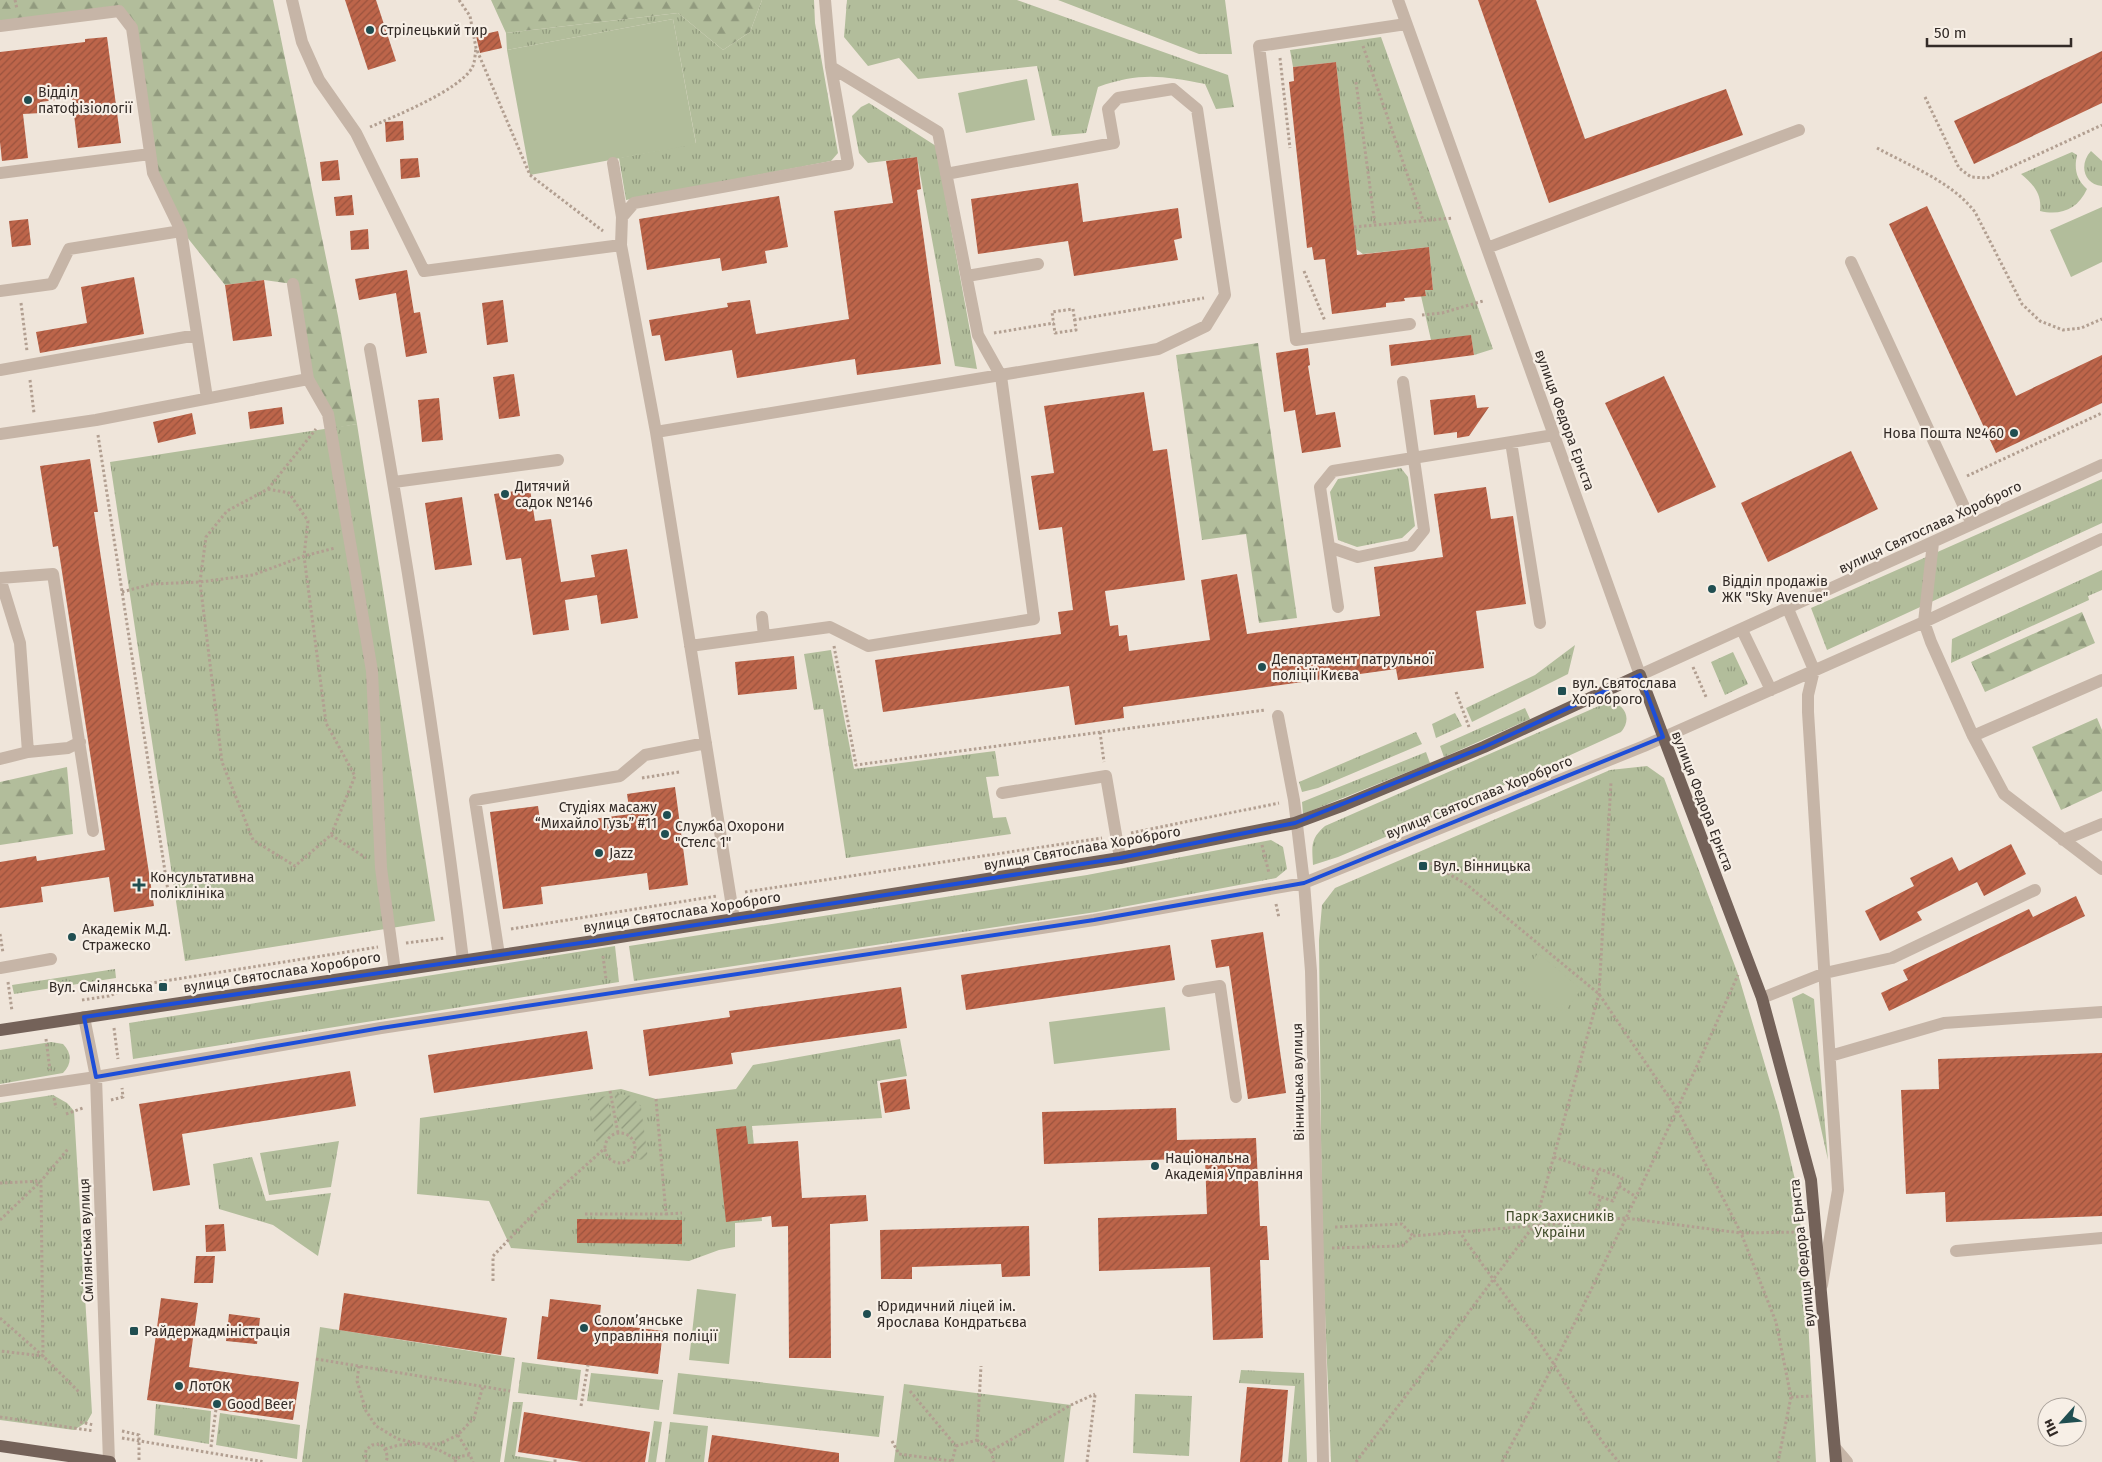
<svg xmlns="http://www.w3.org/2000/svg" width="2102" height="1462" viewBox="0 0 2102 1462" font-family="'Fira Sans',sans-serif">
<defs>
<pattern id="grass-tufts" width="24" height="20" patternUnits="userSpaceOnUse" patternTransform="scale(1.25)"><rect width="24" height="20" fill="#b2bd9b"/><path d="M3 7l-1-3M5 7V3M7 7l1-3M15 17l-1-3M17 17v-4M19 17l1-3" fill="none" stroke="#919a7e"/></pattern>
<pattern id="forest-firs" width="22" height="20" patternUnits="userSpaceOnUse" patternTransform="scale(1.25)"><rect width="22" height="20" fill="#b2bd9b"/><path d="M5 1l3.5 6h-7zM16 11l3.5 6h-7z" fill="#919a7e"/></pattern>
<pattern id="garden-furrows" width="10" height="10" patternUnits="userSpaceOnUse" patternTransform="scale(1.25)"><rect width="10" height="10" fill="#b2bd9b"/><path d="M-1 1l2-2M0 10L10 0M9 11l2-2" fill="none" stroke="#919a7e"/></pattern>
<pattern id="building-hatch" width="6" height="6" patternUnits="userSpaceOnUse" patternTransform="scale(1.25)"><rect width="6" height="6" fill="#bd654a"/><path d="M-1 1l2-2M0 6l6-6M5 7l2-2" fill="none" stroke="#9a533e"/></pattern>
</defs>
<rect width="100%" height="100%" fill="#efe5da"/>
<path fill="url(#grass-tufts)" d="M762 0H814L815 23 838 153 831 161 626 200 619 158 696 143 673 19 507 50 506 33 678 13 723 50 750 32Z
M847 0H1017L1228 75 1234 107 1216 109 1205 84C1162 76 1141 72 1098 87L1086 133 1052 136 1037 66 918 79 899 58 868 66 844 37Z
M1058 0H1225L1232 54H1199Z
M1381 37 1493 349 1474 355 1471 336 1431 340 1421 296H1426L1425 290 1433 289 1429 247 1363 254 1356 249 1336 62 1293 67 1290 50Z
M869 103 936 146 977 369 955 366 917 157 868 163 859 153 852 116 861 107Z
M2091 151 2102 161V186C2083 184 2079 164 2091 151Z
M2072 152 2077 155C2074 169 2076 179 2087 189 2078 209 2061 216 2040 211 2042 194 2034 185 2021 174Z
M357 424 435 921 185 961 110 462Z
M1401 468 1408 477 1415 526 1402 538 1357 547 1338 540 1330 492 1338 479Z
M2102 479V523L1827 650 1811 608Z
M2102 570V590L2088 596 2089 600 1951 663 1952 639Z
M1575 645 1568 674 1472 722 1466 708 1535 675Z
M831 650 854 769 995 751 999 776 986 777 993 818 1006 817 1011 834 846 858 823 709 814 710 804 654Z
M1733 652 1748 684 1725 695 1711 662Z
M1608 702C1626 703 1632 720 1621 732L1454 808 1338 857 1313 865C1312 846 1310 839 1325 826Z
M1525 708 1530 719 1444 757 1440 746Z
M1455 713 1462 726 1436 738 1432 724Z
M1416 732 1422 744 1318 788 1302 792 1299 782Z
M1426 752 1430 763 1303 814 1302 802Z
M1647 766 1664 778 1738 974 1779 1112 1797 1188 1806 1284 1816 1462H1331L1322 1239 1319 940 1322 905 1335 888 1610 770Z
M1271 840 1283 847 1287 869 1276 878 1096 912 634 981 629 946 1087 875Z
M615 946 619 982 133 1059 129 1023Z
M115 969 116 978 14 994 12 985Z
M1803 993 1814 999 1828 1160 1792 998Z
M900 1039 907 1076 877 1081 882 1118 752 1126 762 1221 735 1223V1247L719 1250 689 1261 511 1248 489 1201 417 1194 420 1118 621 1089 656 1099 736 1089 753 1065Z
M51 1042 63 1044C72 1053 72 1064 63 1073L0 1084V1050Z
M53 1095 67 1103 74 1111 92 1413 87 1422 74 1430 0 1420V1103Z
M339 1141 331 1187 269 1195 260 1153Z
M252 1157 266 1201 331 1193 318 1256 273 1225 219 1209 213 1164Z
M320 1327 515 1358 500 1462H302Z
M522 1362 581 1370 577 1400 518 1393Z
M1241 1370 1304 1373 1307 1462H1288L1295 1386 1239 1383Z
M591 1373 663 1380 659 1410 587 1401Z
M678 1373 884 1396 879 1437 673 1414Z
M904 1384 1071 1405 1064 1462H894Z
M1135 1394 1192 1396 1189 1456 1133 1453Z
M513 1402H523L515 1456 554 1462H504Z
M156 1404 211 1411 209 1444 154 1435Z
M220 1413 300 1425 297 1459 216 1445Z
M654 1421 662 1422 656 1462H648Z
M670 1422 708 1426 704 1462H665Z"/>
<path fill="url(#forest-firs)" d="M0 0H273L338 316 357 424 330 429 308 379 293 284 264 280 225 285 179 227 153 173 132 28 119 11 0 26Z
M491 0H762L750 32 723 50 678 13 506 33Z
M1258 343 1297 618 1259 623 1246 534 1202 540 1176 355Z
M2082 612 2095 643 1985 692 1971 662Z
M2097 718 2102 730V791L2061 810 2032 747Z
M67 767 73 834 0 845V782Z"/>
<path fill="url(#garden-furrows)" d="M614 1093 632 1096 641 1107 648 1159 636 1160C640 1141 636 1139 621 1128Z
M607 1096 614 1129 604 1139 601 1146 596 1141 588 1099Z"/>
<path fill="#b2bd9b" d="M673 19 696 144 530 175 507 50Z
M1027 79 1035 120 966 133 958 93Z
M2102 207V262L2071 277 2050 230Z
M1538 953 1581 989 1564 1013 1520 980Z
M1165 1007 1170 1050 1054 1064 1049 1022Z
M697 1289 736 1294 729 1364 689 1360Z"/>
<path fill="url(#building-hatch)" d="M345 0H376L396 61 368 70Z
M1478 0H1536L1585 139 1726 89 1743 135 1549 203Z
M498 31 502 48 480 53 476 36Z
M107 37 121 143 78 148 72 98 40 102 41 113 23 114 28 158 2 161 0 142V52L85 42V39Z
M2102 51V103L1974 164 1954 121Z
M1336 62 1357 255 1429 247 1433 290H1425L1426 296 1404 298 1405 301 1386 303V307L1332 314 1325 259 1314 260 1312 247 1307 248 1289 82 1294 81 1293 67Z
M403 121 404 140 386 142 385 122Z
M917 157 921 189 917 190 941 364 857 375 855 359 737 378 732 350 665 361 660 335 652 336 649 320 728 307 727 303 750 300 756 334 849 319 834 211 893 203 886 161Z
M418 158 420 177 401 179 400 159Z
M338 160 340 180 322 181 320 162Z
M1078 183 1083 222 1178 208 1182 238 1174 240 1178 260 1074 276 1068 241 978 254 971 199Z
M352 195 354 215 336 216 334 197Z
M779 196 788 247 765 251 767 263 722 271 720 258 647 270 639 219Z
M1927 206 2016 396 2102 355V403L1996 453 1889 224Z
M28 219 31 245 12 247 9 221Z
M368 229 369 249 351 250 350 231Z
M407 270 414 313 420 312 427 353 406 357 396 293 359 300 355 279Z
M134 277 144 334 40 353 36 332 87 323 81 287Z
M264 280 272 336 233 341 225 285Z
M503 300 508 342 487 345 482 303Z
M1471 335 1474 355 1391 366 1389 345Z
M1308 348 1310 365 1308 366 1316 415 1335 412 1341 447 1302 453 1295 410 1284 412 1276 353Z
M514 374 520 416 499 419 493 377Z
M1664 376 1716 487 1658 513 1605 403Z
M1144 392 1153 451 1167 449 1185 580 1105 591 1110 626 1118 625 1119 636 1127 635 1129 651 1210 640 1201 580 1237 574 1247 634 1380 616 1374 567 1443 557 1434 494 1486 487 1491 519 1513 516 1526 604 1476 611 1484 668 1398 680 1396 669 1123 707 1124 718 1075 725 1069 686 883 712 875 660 1061 634 1058 612 1073 610 1062 527 1039 530 1031 476 1054 473 1044 406Z
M1475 395 1477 408 1489 407 1469 436 1457 438V432L1434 435 1430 400Z
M439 398 443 440 422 442 418 400Z
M282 407 284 424 250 429 248 412Z
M192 413 196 434 158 443 153 422Z
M1851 451 1878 509 1768 562 1741 503Z
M90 459 98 512H94L154 906 114 912 109 877 41 887 43 902 0 908V862L36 856 37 861 105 850 58 546 53 547 40 466Z
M530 489 535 521 551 519 561 582 595 577 591 555 627 549 638 618 601 624 597 595 565 600 569 630 533 635 521 558 506 560 494 494Z
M462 497 472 565 435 570 425 503Z
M794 656 797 689 738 695 735 662Z
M675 787 688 885 649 890 647 873 541 887 543 904 503 909 490 812 538 806 541 826 630 814 627 794Z
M2011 844 2026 874 1984 896 1977 882 1917 912 1922 920 1880 941 1865 911 1914 886 1910 878 1952 857 1959 871Z
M2076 896 2085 916 1889 1011 1881 993 1908 980 1903 970 2029 909 2033 917Z
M1263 932 1286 1093 1248 1099 1229 966 1216 968 1211 940Z
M1170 945 1175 980 966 1010 961 975Z
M901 987 907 1028 731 1053 733 1064 649 1076 643 1030 730 1017 729 1011Z
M587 1031 593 1069 434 1093 428 1055Z
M2102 1053V1216L1946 1222 1945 1192 1906 1194 1901 1090 1939 1089 1938 1059Z
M350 1071 356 1106 182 1134 190 1185 153 1191 139 1104Z
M906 1079 910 1109 885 1113 880 1083Z
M1176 1108 1177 1140 1256 1138 1260 1226H1267L1269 1260H1260L1263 1338 1213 1340 1210 1267 1099 1271 1098 1218 1207 1214 1205 1158 1044 1164 1042 1112Z
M746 1126 748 1144 798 1141 802 1198 866 1195 868 1221 830 1224 831 1358H789L788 1226 772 1227 771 1216 726 1222 716 1129Z
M577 1219 682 1220V1244L577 1243Z
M224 1224 226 1251 206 1252 205 1225Z
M1029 1226 1030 1276 1002 1277 1001 1264 912 1267V1279H881L880 1230Z
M196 1256H215L213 1283H194Z
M344 1293 507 1318 501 1355 339 1330Z
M161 1298 198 1303 189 1367 299 1382 293 1420 147 1400Z
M550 1299 601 1305 599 1323 663 1331 658 1374 537 1359 542 1316 548 1317Z
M229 1314 260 1318 257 1344 226 1341Z
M1247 1387 1288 1390 1282 1462H1240Z
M524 1412 650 1432 645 1462H582L518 1452Z
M712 1435 839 1453V1462H708Z"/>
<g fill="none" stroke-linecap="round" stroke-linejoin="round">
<path stroke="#b29f91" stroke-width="3" stroke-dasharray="2.5 2.5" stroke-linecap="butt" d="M15 0 17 9
M459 0 470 16 476 48 530 175 603 231
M1363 46 1423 220
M1280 58 1290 148
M1356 82 1375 225
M1925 97 1959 168 1971 177 1987 178 2102 125
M370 127C395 116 458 91 472 68 475 63 475 54 476 48
M1877 148C1910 166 1952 182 1975 212L2022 304 2040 321 2063 330 2081 328 2102 319
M1354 227 1453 218
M1304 271 1325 321
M21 303 27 351
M1073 309 1076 330 1055 333 1052 312Z
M1422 315 1442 313 1483 301
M1074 320 1204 298
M994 333 1054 323
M30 380 34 413
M98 435 168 891
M1967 476 2102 413
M268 489 289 493 308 521 304 556 326 723 355 776 331 835 295 866 253 840 222 762 200 582 206 537 227 511Z
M268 489 316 429
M122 592 152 584 200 582 253 575 304 556 335 548
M834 646 856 765 1265 710
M1693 667 1707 699
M1456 692 1469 727
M1100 732 1104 762
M642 778 679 772
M1131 833 1279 803
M331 835 366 858
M1262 845 1269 873
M1430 863 1466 884 1599 994 1677 1109 1741 1233 1776 1322 1791 1397 1778 1462
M745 892 1102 838
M1276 904 1279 918
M511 929 717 896
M0 934 3 953
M406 943 445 938
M603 956 606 979
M8 982 12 1011
M82 1000 109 996 133 986 378 947
M114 1028 118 1059
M46 1039 50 1070
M610 1091 618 1133
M54 1098 56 1108
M656 1099 666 1214 682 1213
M111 1100 123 1097 122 1088
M66 1114 83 1108
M605 1148a15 15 0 1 1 30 0a15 15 0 1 1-30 0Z
M1554 1157 1598 1172
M0 1183 41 1181 43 1356 0 1351
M1619 1186 1635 1196
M585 1214H666
M0 1220 41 1181 68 1149
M1592 1220 1601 1197 1613 1201 1622 1178 1600 1169 1590 1193 1601 1197
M1335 1227 1402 1224 1413 1236
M1459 1231C1490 1277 1525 1320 1555 1366 1575 1399 1593 1433 1619 1462
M1332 1248 1402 1246 1413 1236 1625 1218 1741 1233 1800 1232
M493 1281V1256L543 1204 605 1148
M0 1318 43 1356 79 1392
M316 1359 510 1391
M359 1366 357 1381 366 1411 376 1426 398 1439 421 1444H439L458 1435 474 1418 483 1386
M910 1391 956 1446 952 1462
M1791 1397 1812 1396
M581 1406 588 1365
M0 1417 94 1431
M80 1422 94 1425
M122 1431 139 1435V1462
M458 1435 470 1455
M122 1438 265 1462
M977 1440 991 1451 1071 1405 1095 1394
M892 1441 899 1454 951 1461
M425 1446 439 1450 456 1459
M956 1446 977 1440 981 1366
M211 1447 216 1409
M385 1449 399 1445 416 1444
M991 1451 994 1462
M367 1462 365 1458 366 1450 372 1445 381 1444C385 1449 389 1455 386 1462
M455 1462 456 1459 462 1456 470 1455 473 1462
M555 1462V1458
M1087 1462 1095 1395
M1356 1462 1535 1224 1599 994 1611 782
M1502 1462C1588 1304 1664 1140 1738 975"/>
<path stroke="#c6b5a7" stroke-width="12" d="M292 0 302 42 319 80 356 133 424 271 621 245
M1398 0 1640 675 2102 465
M1406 24 1259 46 1296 340 1410 324
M0 26 119 11 132 28 153 173 181 231 207 398
M613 163 622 217
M0 173 150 154
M1487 248 1799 130
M1851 262 1972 524
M967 276 1038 264
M0 291 52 284 69 249 181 231
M370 349C406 552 438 756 463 960
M0 370 197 335
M308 379 328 414 372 671 381 868 395 971
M656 432 1158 349 1206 326 1225 295 1197 109 1173 89 1118 98 1108 109 1114 143 946 174
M0 434 96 420 308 379 293 284
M1511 442 1540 623
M394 482 558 460
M1933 543 1924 622 1931 642 1973 736 2004 794 2102 869
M1329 547 1358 557 1411 546 1424 530 1403 382
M0 578 53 574 93 831
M0 578 20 643 28 752
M1338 607 1320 487 1333 471 1554 435
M1788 609 1814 670 1808 695V712L1838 1190 1822 1285
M762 617 764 636
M1742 630 1771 690
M690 646 830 627 868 646 1034 619 1001 376 978 335 938 132 831 67 825 0
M1278 716 1294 800 1304 883 1311 971 1323 1462
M1973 736 2102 680
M0 759 28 752 68 748 80 742
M1002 793 1106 776 1120 858
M2063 840 2102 824
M734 919 656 432 621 245 622 217 634 203 848 164 831 67
M499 955 475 800 620 776 645 755 706 743
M0 968 51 959
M1188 991 1220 986 1236 1097
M1762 998 1825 973 1892 958 2035 890
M84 1017 96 1077 109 1462
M1830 1056 1944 1023 2102 1012
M0 1091 96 1077 381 1028 1094 920 1304 883 1644 746 1924 622 2102 539
M1956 1251 2102 1238
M1836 1449 1847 1462"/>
<path stroke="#746259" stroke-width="12" d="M0 1030 601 940 1120 858 1295 823 1344 805 1484 747 1640 675 1762 998 1811 1180 1836 1462
M0 1446 110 1462"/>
</g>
<path fill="none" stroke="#1d4ed8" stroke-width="4" stroke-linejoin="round" d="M1640 675 1663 737 1304 883 1094 920 381 1028 96 1077 84 1017 601 940 1120 858 1295 823 1484 747Z"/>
<g fill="#204e51" stroke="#f7efe6" stroke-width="2">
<circle cx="370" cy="30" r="5"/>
<circle cx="28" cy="100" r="5"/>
<circle cx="2014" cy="433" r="5"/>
<circle cx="505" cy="494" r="5"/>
<circle cx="1712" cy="589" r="5"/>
<circle cx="1262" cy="667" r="5"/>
<rect x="1557" y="686" width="10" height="10" rx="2.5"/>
<circle cx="667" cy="815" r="5"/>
<circle cx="665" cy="834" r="5"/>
<circle cx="599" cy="853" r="5"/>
<rect x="1418" y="861" width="10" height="10" rx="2.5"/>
<path d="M136.5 877.5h5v5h5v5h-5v5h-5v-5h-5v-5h5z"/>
<circle cx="72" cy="937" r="5"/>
<rect x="158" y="982" width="10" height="10" rx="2.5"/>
<circle cx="1155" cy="1166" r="5"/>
<circle cx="867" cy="1314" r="5"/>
<circle cx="584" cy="1328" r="5"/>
<rect x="129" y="1326" width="10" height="10" rx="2.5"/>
<circle cx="179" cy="1386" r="5"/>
<circle cx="217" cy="1404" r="5"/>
</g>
<g text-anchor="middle" stroke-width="4.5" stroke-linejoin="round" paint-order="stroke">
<g font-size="14" fill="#332b27" stroke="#f7efe6" text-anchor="start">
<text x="380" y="35">Стрілецький тир</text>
<text x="38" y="97">Відділ<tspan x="38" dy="16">патофізіології</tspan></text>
<text x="2004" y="438" text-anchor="end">Нова Пошта №460</text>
<text x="515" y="491">Дитячий<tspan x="515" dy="16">садок №146</tspan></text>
<text x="1722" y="586">Відділ продажів<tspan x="1722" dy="16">ЖК "Sky Avenue"</tspan></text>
<text x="1272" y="664">Департамент патрульної<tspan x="1272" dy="16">поліції Києва</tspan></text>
<text x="1572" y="688">вул. Святослава<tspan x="1572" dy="16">Хороброго</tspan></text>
<text x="657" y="812" text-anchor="end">Студіях масажу<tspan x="657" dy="16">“Михайло Гузь” #11</tspan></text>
<text x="675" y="831">Служба Охорони<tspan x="675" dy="16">"Стелс 1"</tspan></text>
<text x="609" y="858">Jazz</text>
<text x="1433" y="871">Вул. Вінницька</text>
<text x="150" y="882">Консультативна<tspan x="150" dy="16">поліклініка</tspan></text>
<text x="82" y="934">Академік М.Д.<tspan x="82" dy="16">Стражеско</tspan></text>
<text x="153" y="992" text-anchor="end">Вул. Смілянська</text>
<text x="1165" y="1163">Національна<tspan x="1165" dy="16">Академія Управління</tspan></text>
<text x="877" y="1311">Юридичний ліцей ім.<tspan x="877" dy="16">Ярослава Кондратьєва</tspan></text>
<text x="594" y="1325">Соломʼянське<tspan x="594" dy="16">управління поліції</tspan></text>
<text x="144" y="1336">Райдержадміністрація</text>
<text x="189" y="1391">ЛотОК</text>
<text x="227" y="1409">Good Beer</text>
</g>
<g font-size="14" fill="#332b27" stroke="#f7efe6">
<text transform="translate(1565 420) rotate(70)" y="5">вулиця Федора Ернста</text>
<text transform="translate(1930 527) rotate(-25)" y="5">вулиця Святослава Хороброго</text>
<text transform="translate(1479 797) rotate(-22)" y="5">вулиця Святослава Хороброго</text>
<text transform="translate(1703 801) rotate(69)" y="5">вулиця Федора Ернста</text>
<text transform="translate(1082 848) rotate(-10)" y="5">вулиця Святослава Хороброго</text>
<text transform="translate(682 912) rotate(-9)" y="5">вулиця Святослава Хороброго</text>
<text transform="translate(282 972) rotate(-9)" y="5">вулиця Святослава Хороброго</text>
<text transform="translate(1298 1082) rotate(-91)" y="5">Вінницька вулиця</text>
<text transform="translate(86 1240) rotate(-92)" y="5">Смілянська вулиця</text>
<text transform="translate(1802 1253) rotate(-96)" y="5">вулиця Федора Ернста</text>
</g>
<g font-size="14" fill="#434f2d" stroke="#f7efe6">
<text x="1560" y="1221">Парк Захисників<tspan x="1560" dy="16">України</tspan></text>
</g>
</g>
<g transform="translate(2062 1422) rotate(243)"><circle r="24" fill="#f7efe6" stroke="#a9a19a"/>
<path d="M0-4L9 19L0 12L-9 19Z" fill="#204e51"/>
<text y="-8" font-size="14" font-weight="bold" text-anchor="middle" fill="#332b27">Пн</text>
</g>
<path d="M1927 38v8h144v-8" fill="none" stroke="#332b27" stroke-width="2.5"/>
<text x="1934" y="38" font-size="15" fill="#332b27" stroke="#f7efe6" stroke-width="4" paint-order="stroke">50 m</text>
</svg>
